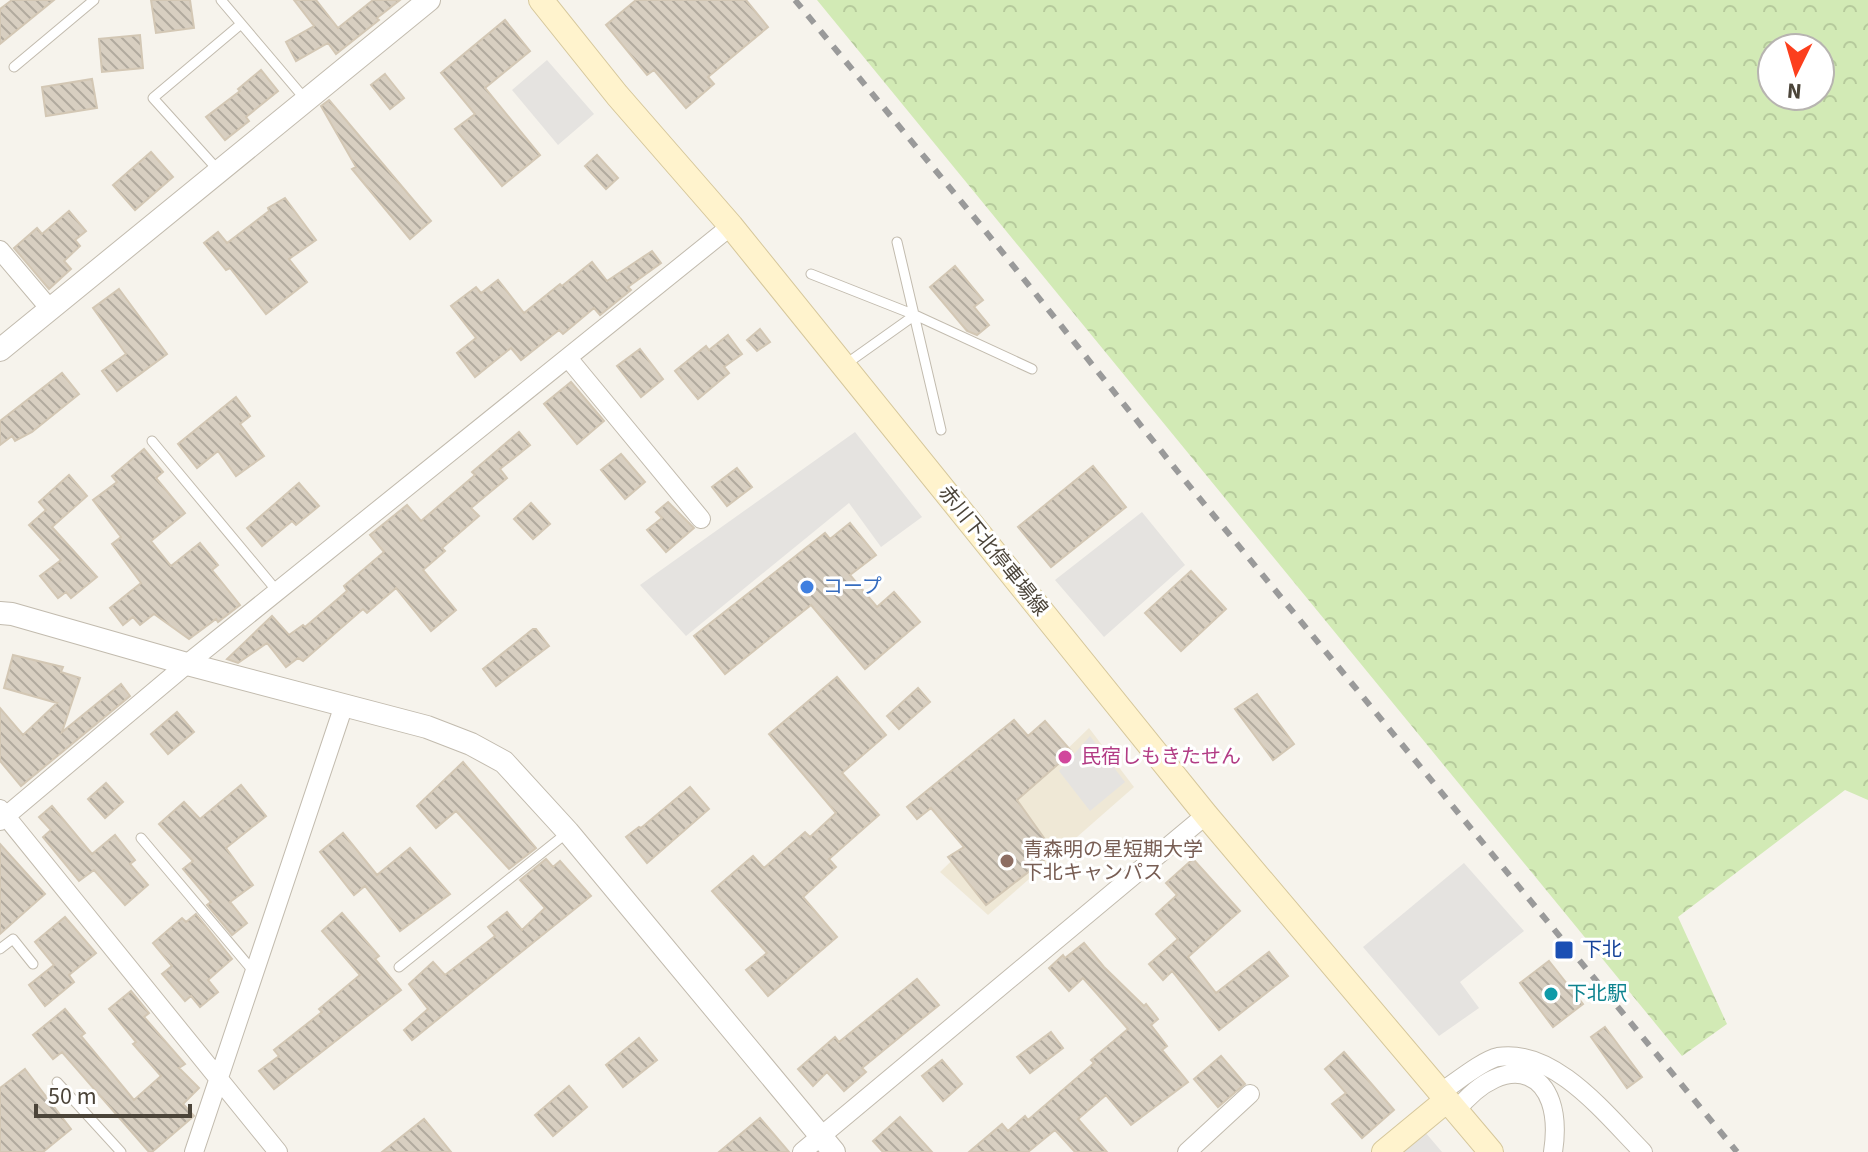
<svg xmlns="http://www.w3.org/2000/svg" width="1868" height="1152" viewBox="0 0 1868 1152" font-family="'Source Sans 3','Noto Sans JP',sans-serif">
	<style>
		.education { fill: #efe8d6 }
		.forest { fill: url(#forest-crowns); fill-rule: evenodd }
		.parking { fill: #e5e3e0 }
		.building { fill: url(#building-back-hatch); stroke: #d3c7b4; stroke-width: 2 }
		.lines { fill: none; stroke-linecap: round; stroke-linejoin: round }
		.service-casing { stroke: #c2bbae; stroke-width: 11 }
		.minor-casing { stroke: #c2bbae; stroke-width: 20 }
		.tertiary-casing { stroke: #c2bbae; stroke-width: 24 }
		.secondary-casing { stroke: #d6c79b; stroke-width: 26 }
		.service { stroke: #fff; stroke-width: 9 }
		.minor { stroke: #fff; stroke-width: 18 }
		.tertiary { stroke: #fff; stroke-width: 22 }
		.secondary { stroke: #fff3cd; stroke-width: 24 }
		.rail { stroke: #9a9a9a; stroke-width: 6; stroke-dasharray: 10 10; stroke-linecap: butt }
		.shop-dot { fill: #3f7fe0; stroke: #fff; stroke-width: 3 }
		.hotel-dot { fill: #d1479c; stroke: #fff; stroke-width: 3 }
		.education-dot { fill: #8d6e63; stroke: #fff; stroke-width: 3 }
		.transit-dot { fill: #1a4fb4; stroke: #fff; stroke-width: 3 }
		.culture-dot { fill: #0f9aa8; stroke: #fff; stroke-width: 3 }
		.labels { text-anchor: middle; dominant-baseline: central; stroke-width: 6; stroke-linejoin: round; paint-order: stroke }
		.street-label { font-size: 20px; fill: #4b4439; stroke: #fff }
		.shop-label { font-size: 20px; fill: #366cbe; stroke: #fff; text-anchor: start }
		.hotel-label { font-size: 20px; fill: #b23c85; stroke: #fff; text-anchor: start }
		.education-label { font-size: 20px; fill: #785e54; stroke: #fff; text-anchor: start }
		.transit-label { font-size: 20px; fill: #164399; stroke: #fff; text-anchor: start }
		.culture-label { font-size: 20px; fill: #0d838f; stroke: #fff; text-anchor: start }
	</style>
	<defs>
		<pattern id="forest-crowns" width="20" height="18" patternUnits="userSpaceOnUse" patternTransform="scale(2)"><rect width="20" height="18" fill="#d2eab5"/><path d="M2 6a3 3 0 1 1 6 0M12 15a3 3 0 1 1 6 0" fill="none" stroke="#b6ca9c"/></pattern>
		<pattern id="building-back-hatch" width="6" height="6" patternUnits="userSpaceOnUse" patternTransform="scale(2)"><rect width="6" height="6" fill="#d8cfc1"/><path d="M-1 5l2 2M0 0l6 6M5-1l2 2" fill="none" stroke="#b1aa9e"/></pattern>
	</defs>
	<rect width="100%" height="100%" fill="#f6f3ec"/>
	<path class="education" d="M1089,728L1134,787L988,915L940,872Z"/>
	<path class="forest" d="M817,0H1868V800L1845,790L1678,917L1727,1024L1682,1056ZM1772,48H1820V96H1772Z"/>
	<path class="parking" d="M547,60L594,114L558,145L512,90Z
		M855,432L922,517L881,547L849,503L686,636L640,585Z
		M1142,512L1185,565L1104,637L1055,580Z
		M1090,736L1125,782L1090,811L1059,771Z
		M1464,863L1524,931L1460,982L1479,1008L1439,1036L1363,947Z
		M1425,1132L1442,1152H1403Z"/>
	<path class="building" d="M12,0H54L0,44V9Z
		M151,0H190L194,28L156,33Z
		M294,0H316L338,28L373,0H400L377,18L379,20L336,54L328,43L296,61L286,42L314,26Z
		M636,0H746L768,27L708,77L714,84L686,108L654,70L647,75L606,25Z
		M505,20L530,51L485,88L540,155L502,186L455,129L475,114L441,73Z
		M140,35L143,68L102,72L99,39Z
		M261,70L278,91L246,117L249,121L225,140L206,117L240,91L238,89Z
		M385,74L404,98L390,109L371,85Z
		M92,79L97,108L46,116L42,87Z
		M329,100L431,221L410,239L352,169L356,167L321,106Z
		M151,152L173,177L135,210L113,185Z
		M597,155L618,178L606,189L585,166Z
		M285,198L316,240L289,259L307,282L266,314L230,268L226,270L204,243L218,232L227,243L269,211L268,208Z
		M69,211L86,231L75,240L80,246L64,261L71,269L49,289L14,248L37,228L42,234Z
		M652,251L661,263L628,287L631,290L600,315L594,308L563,334L559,330L521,360L511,348L475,377L457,353L476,338L451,306L476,287L481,293L498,280L524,313L560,284L562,286L592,262L607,281Z
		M955,266L983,300L974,307L989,325L977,335L967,331L930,287Z
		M119,289L167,354L117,391L102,371L126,354L93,308Z
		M760,329L770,342L757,351L747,340Z
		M728,335L742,354L724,367L729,373L698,399L675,371L706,346L709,350Z
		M640,349L663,379L641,397L617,366Z
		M62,373L79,394L32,432L15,441L12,436L0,445V421Z
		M571,382L604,421L577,444L544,404Z
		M236,397L250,416L240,424L264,456L236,476L218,451L197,468L178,444Z
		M519,432L530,445L500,469L507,478L471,508L479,516L442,548L445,551L423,570L456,610L431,631L396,588L367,613L363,609L303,661L298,658L286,667L267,643L238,663L227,659L272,616L289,635L303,625L305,627L347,591L344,586L384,552L370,535L407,505L421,521L475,475L472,472Z
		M144,449L163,472L156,478L185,513L151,541L171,566L200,543L218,565L212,570L240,605L218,622L216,619L189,639L154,614L140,625L133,617L123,625L110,608L141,583L112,544L121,537L93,500L117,482L112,476Z
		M621,454L645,482L625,499L601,470Z
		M1093,466L1126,507L1051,567L1018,527Z
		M737,468L752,487L727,506L712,487Z
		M69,475L87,496L52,527L97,577L71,598L66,592L58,598L40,576L61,560L29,525L46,510L39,502Z
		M299,483L319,506L296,525L292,521L262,546L247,528Z
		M668,502L694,528L666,552L647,530L662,518L656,512Z
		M531,503L550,524L533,539L514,519Z
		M850,523L876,555L850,575L877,607L894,592L920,622L865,669L811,605L725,674L694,636L825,533L830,539Z
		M1191,571L1226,609L1181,651L1145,613Z
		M533,629H536L549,646L496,686L483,669Z
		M13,655L63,667L61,672L80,678L62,732L121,684L130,696L21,786L0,761V708L23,735L57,703L4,688Z
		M837,677L886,735L842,773L879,815L829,859L836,867L803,897L837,937L768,996L746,970L767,953L712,891L753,856L764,868L805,832L810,837L836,813L769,734Z
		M918,688L930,702L899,729L887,716Z
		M1257,694L1294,744L1273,760L1235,709Z
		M177,712L194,732L168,754L151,734Z
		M1014,720L1028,736L1045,721L1072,752L1017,800L1054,852L986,905L948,857L964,847L931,808L917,819L907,807Z
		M463,762L536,848L509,869L456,811L436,828L417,806Z
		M106,783L123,802L105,818L88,799Z
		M241,785L266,816L226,848L253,885L230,902L247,923L232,935L207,905L211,902L183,869L193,861L159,824L184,802L200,819Z
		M690,787L709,809L647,863L626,837L639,827L641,828Z
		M52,806L92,854L115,835L135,860L130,864L148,885L125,905L94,870L79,881L43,837L51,830L39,817Z
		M343,833L377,875L410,848L450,894L400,931L365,886L354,895L320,852Z
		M0,844L45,894L0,934Z
		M546,859L553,867L560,861L591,896L412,1040L404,1030L428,1009L409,984L433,962L445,975L495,936L488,927L507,912L522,930L545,908L520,880Z
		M1193,859L1240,911L1188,957L1216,993L1269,952L1288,976L1219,1030L1172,971L1163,980L1149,964L1178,939L1156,914L1177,895L1166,883Z
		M342,913L379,956L375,959L401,990L274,1089L259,1071L279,1056L274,1050L322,1012L319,1009L360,975L322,931Z
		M196,914L232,959L208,980L218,992L200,1007L191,996L185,1001L162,974L172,966L153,943L182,918L186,922Z
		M65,917L96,953L69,975L74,982L45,1006L29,985L54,965L35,942Z
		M1084,943L1104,967L1144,1006L1146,1004L1158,1019L1151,1025L1167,1046L1162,1050L1188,1082L1131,1125L1106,1095L1078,1119L1107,1152H1075L1055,1130L1028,1152H969L1002,1124L1008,1131L1025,1116L1028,1120L1094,1063L1091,1060L1128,1029L1083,978L1069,991L1049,968L1063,955L1065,958Z
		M1549,961L1583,1004L1553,1027L1520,983Z
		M917,979L939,1005L862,1068L866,1072L844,1091L827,1072L813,1086L798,1069L835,1037L839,1042Z
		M131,991L149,1013L144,1017L185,1064L179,1068L199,1088L183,1104L194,1116L152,1152H149L62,1052L53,1059L33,1035L65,1009L85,1033L81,1036L134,1100L161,1076L133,1044L136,1042L109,1009Z
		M1605,1027L1642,1077L1627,1088L1591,1037Z
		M1051,1032L1063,1048L1030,1073L1017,1057Z
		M639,1038L657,1060L623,1087L606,1065Z
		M1344,1052L1394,1110L1362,1138L1332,1104L1346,1093L1325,1069Z
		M1221,1056L1245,1084L1218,1107L1194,1079Z
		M942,1060L962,1084L943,1101L922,1076Z
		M25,1069L71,1129L43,1152H0V1088Z
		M569,1086L587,1107L553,1136L535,1115Z
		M900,1117L932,1152H883L873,1141Z
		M760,1118L789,1152H719Z
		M424,1119L451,1152H382Z"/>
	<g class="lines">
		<g class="service-casing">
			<path id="service" d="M221,0L305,99
				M14,67L94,0
				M218,170L153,98L241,24
				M897,242L941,430
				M811,274L915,315L1032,369
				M846,364L915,315
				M152,441L277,591
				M141,838L254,972
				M0,949L13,939L33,964
				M399,967L568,832
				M57,1082L121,1152"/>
		</g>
		<g class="minor-casing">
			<path id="minor" d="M0,250L50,309
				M568,358L701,519
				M0,809L278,1152
				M0,821L187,664L731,226
				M1441,1092C1455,1083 1483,1060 1498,1057C1555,1048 1607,1116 1643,1152
				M1456,1111C1507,1047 1566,1069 1553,1152
				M194,1152L344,705
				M802,1152L1206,815
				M1187,1152L1250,1094"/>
		</g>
		<g class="tertiary-casing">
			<path id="tertiary" d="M0,350L429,0
				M0,613L12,614L187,664L427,727L471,744L504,762L568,832L834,1152"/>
		</g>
		<g class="secondary-casing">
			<path id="secondary" d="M541,0L617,95L731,226L1206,815L1491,1152
				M1384,1152L1447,1100"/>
		</g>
		<use href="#service" class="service"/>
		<use href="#minor" class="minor"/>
		<use href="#tertiary" class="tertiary"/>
		<use href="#secondary" class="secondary"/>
		<path class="rail" d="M795,0L983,228L1178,472L1737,1152"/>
	</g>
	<circle class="shop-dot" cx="807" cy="587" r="8"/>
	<circle class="hotel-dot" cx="1065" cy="757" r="8"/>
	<circle class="education-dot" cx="1007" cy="861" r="8"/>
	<rect class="transit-dot" x="1554" y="940" width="20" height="20" rx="4"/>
	<circle class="culture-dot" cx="1551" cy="994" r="8"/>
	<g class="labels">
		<g class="street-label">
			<text transform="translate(993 551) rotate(51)">赤川下北停車場線</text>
		</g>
		<g class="shop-label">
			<text x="823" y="587">コープ</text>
		</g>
		<g class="hotel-label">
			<text x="1081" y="757">民宿しもきたせん</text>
		</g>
		<g class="education-label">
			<text x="1023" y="850">青森明の星短期大学<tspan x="1023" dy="23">下北キャンパス</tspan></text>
		</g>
		<g class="transit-label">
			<text x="1582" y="950">下北</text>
		</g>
		<g class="culture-label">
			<text x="1567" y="994">下北駅</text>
		</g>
	</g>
	<g transform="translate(1796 72) rotate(185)"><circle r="38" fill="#ffffff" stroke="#b7b4b0" stroke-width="2"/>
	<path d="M0-6L14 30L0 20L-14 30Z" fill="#fc3f1d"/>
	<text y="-12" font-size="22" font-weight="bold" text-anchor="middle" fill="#4b4439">N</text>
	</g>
	<path d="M36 1104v12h154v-12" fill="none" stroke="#4b4439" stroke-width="4"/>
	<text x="48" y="1104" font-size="24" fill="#4b4439" stroke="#ffffff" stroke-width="6" paint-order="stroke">50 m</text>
</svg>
